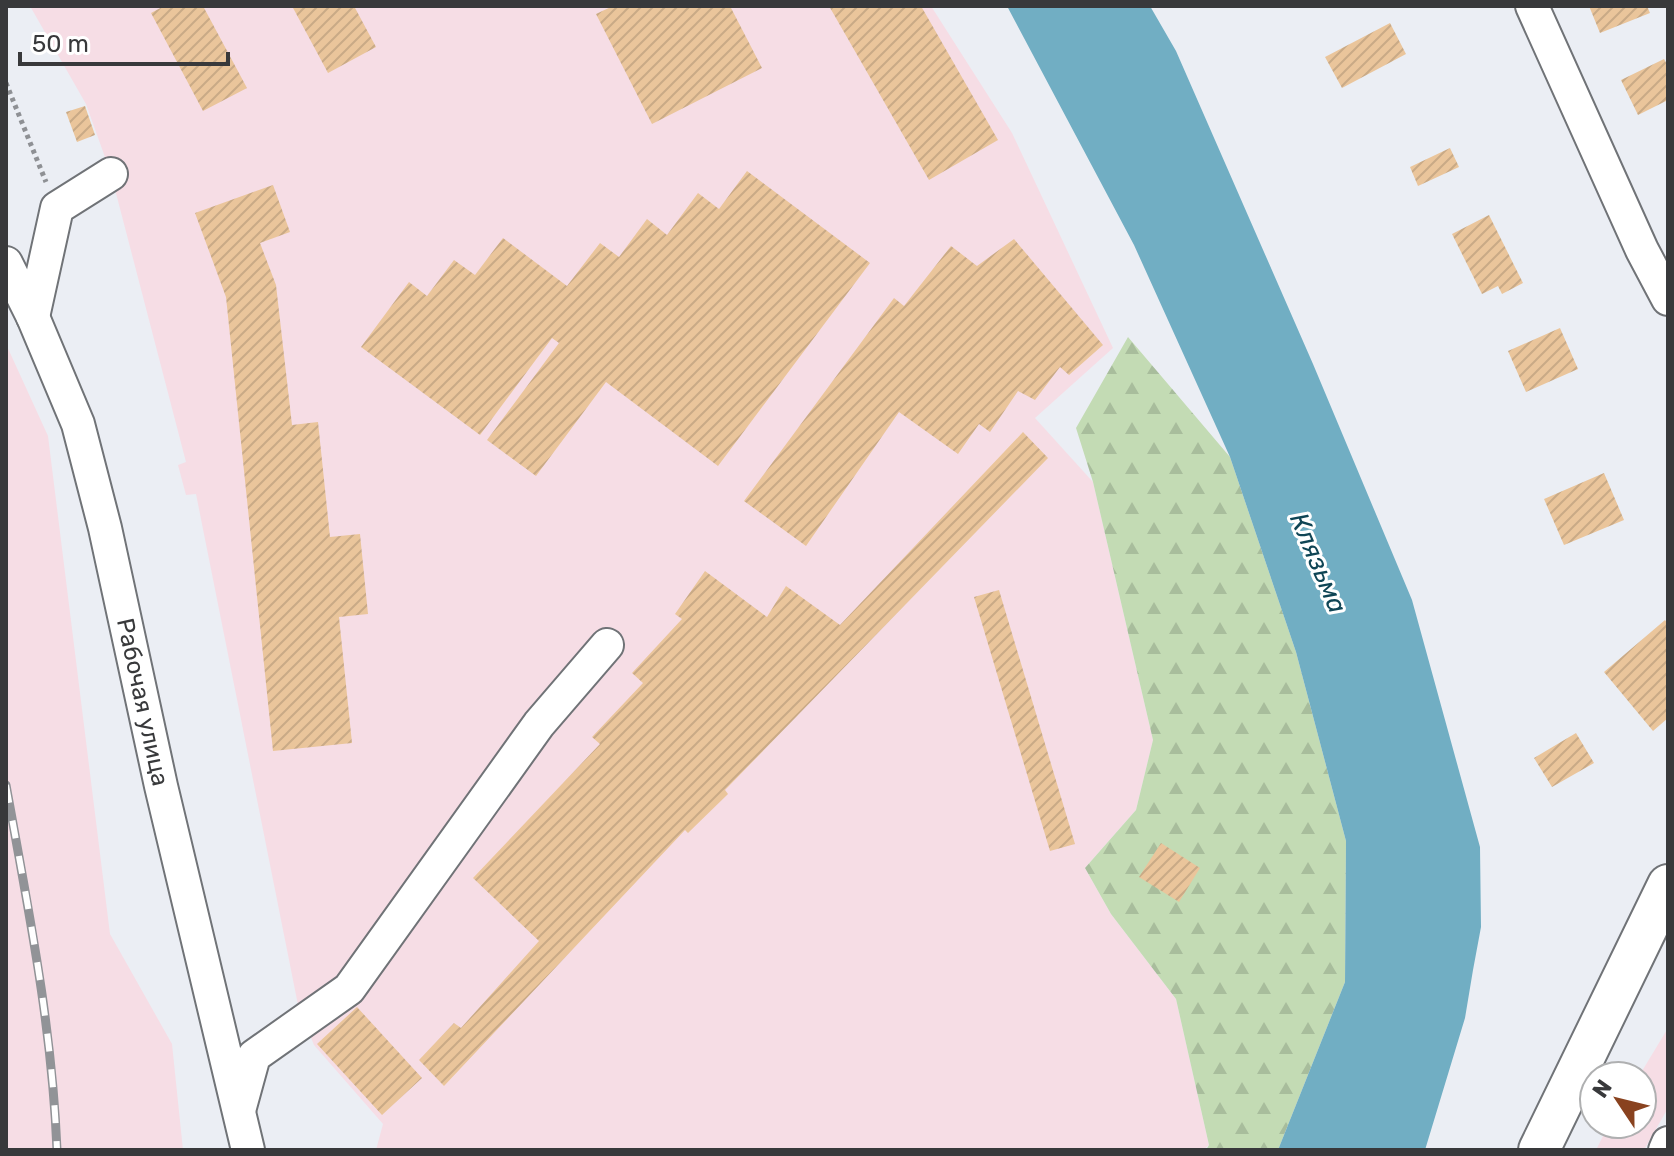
<svg xmlns="http://www.w3.org/2000/svg" width="1674" height="1156" viewBox="0 0 1674 1156" font-family="Rubik,sans-serif">
	<style>
		.industrial { fill: #f6dde5 }
		.forest { fill: url(#forest-firs) }
		.water { fill: #71aec3 }
		.building { fill: url(#building-hatch) }
		.lines { fill: none; stroke-linecap: round; stroke-linejoin: round }
		.minor-casing { stroke: #707377; stroke-width: 36 }
		.major-casing { stroke: #707377; stroke-width: 44 }
		.path { stroke: #8e9094; stroke-width: 5; stroke-dasharray: 4 4; stroke-linecap: butt }
		.minor { stroke: #fff; stroke-width: 32 }
		.major { stroke: #fff; stroke-width: 40 }
		.rail-casing { stroke: #919397; stroke-width: 9 }
		.rail { stroke: #fff; stroke-width: 6; stroke-dasharray: 18; stroke-linecap: butt }
		.labels { text-anchor: middle; dominant-baseline: central; stroke-width: 6; stroke-linejoin: round; paint-order: stroke }
		.street-label { font-size: 24px; fill: #38393b; stroke: #fff }
		.water-label { font-size: 26px; font-style: italic; fill: #0f4555; stroke: #fff }
	</style>
	<defs>
		<pattern id="forest-firs" width="22" height="20" patternUnits="userSpaceOnUse" patternTransform="scale(2)"><rect width="22" height="20" fill="#c3dbb4"/><path d="M5 1l3.5 6h-7zM16 11l3.5 6h-7z" fill="#a8bd9c"/></pattern>
		<pattern id="building-hatch" width="6" height="6" patternUnits="userSpaceOnUse" patternTransform="scale(2)"><rect width="6" height="6" fill="#eac59b"/><path d="M-1 1l2-2M0 6l6-6M5 7l2-2" fill="none" stroke="#c9aa86"/></pattern>
	</defs>
	<rect width="100%" height="100%" fill="#ebeef4"/>
	<path class="industrial" d="M30,6H931L1012,133L1113,348L1035,418L1093,482L1153,740L1136,810L1085,868L1111,914L1176,999L1209,1145L1203,1150H376L383,1124L314,1045L298,1005L196,494L186,495L178,465L186,462L111,174L86,104Z
		M6,344L48,436L110,934L172,1044L183,1150H6Z
		M1668,1028V1108L1644,1150H1596L1609,1124H1642V1076H1639Z"/>
	<path class="forest" d="M1128,337L1230,457L1296,652L1346,841L1345,982L1278,1150H1206L1209,1145L1176,999L1111,914L1085,868L1136,810L1153,740L1093,482L1076,428Z"/>
	<path class="water" d="M1007,6H1150L1176,51L1313,364L1412,600L1480,847L1481,927L1473,970L1465,1018L1425,1150H1278L1345,982L1346,841L1296,652L1230,457L1134,245Z"/>
	<path class="building" d="M164,6H203L247,88L203,111L151,13Z
		M292,6H354L376,47L328,73Z
		M613,6H730L762,68L652,124L596,14Z
		M829,6H921L998,140L929,180Z
		M1589,6H1647L1650,13L1600,33Z
		M1390,23L1406,54L1342,88L1325,57Z
		M1664,59L1668,66V100L1638,115L1621,80Z
		M85,106L95,135L77,142L66,112Z
		M1450,148L1459,167L1418,186L1410,167Z
		M747,171L870,263L718,466L606,382L536,476L487,440L559,343L552,338L480,435L361,347L409,282L427,296L454,260L475,275L503,238L567,286L600,243L619,257L647,219L667,235L698,193L719,209Z
		M273,185L290,232L260,243L276,285L292,425L318,422L330,537L360,534L368,614L339,617L352,743L273,751L226,297L195,213Z
		M1489,215L1523,283L1502,294L1498,286L1482,294L1452,234Z
		M1014,239L1103,345L1069,375L1060,367L1035,400L1018,391L990,432L979,424L958,454L899,412L806,546L744,501L894,298L904,306L951,246L977,266Z
		M1560,328L1578,369L1526,392L1508,351Z
		M1023,432L1048,458L725,790L728,794L688,833L685,830L444,1086L419,1060L454,1023L461,1028L539,941L473,878L600,744L592,737L643,683L632,673L682,619L675,614L705,571L767,617L786,586L840,625Z
		M1604,473L1624,520L1564,545L1544,499Z
		M999,590L1075,844L1050,851L974,597Z
		M1665,620L1668,624V718L1653,731L1604,672Z
		M1576,733L1594,763L1552,787L1534,758Z
		M1161,843L1200,868L1179,902L1139,877Z
		M357,1007L422,1078L382,1115L317,1044Z"/>
	<g class="lines">
		<g class="minor-casing">
			<g id="minor">
				<path d="M1532,6L1642,250L1668,299"/>
				<path id="s1" d="M6,263L33,317L78,424L105,528L161,786L248,1150"/>
				<path d="M33,317L57,208L111,174"/>
				<path d="M240,1107L254,1056L349,989L539,724L607,645"/>
				<path d="M1665,1150L1668,1143"/>
			</g>
		</g>
		<g class="major-casing">
			<path id="major" d="M1539,1150L1668,885"/>
		</g>
		<path class="path" d="M6,83L46,182"/>
		<use href="#minor" class="minor"/>
		<use href="#major" class="major"/>
		<g class="rail-casing">
			<path id="rail" d="M6,785C28,908 52,1025 57,1150"/>
		</g>
		<use href="#rail" class="rail"/>
	</g>
	<g class="labels">
		<g class="street-label">
			<text stroke="none"><textPath href="#s1" startOffset="462">Рабочая улица</textPath></text>
		</g>
		<g class="water-label">
			<text transform="translate(1318 563) rotate(67)">Клязьма</text>
		</g>
	</g>
	<rect width="1674" height="1156" fill="none" stroke="#38393b" stroke-width="16"/>
	<g transform="translate(1618 1100) rotate(305)"><circle r="38" fill="#ffffff" stroke="#afb0b1" stroke-width="2"/>
	<path d="M0-6L14 30L0 20L-14 30Z" fill="#89421f"/>
	<text y="-12" font-size="22" font-weight="bold" text-anchor="middle" fill="#38393b">N</text>
	</g>
	<path d="M20 52v12h208v-12" fill="none" stroke="#38393b" stroke-width="4"/>
	<text x="32" y="52" font-size="24" fill="#38393b" stroke="#ffffff" stroke-width="6" paint-order="stroke">50 m</text>
</svg>
